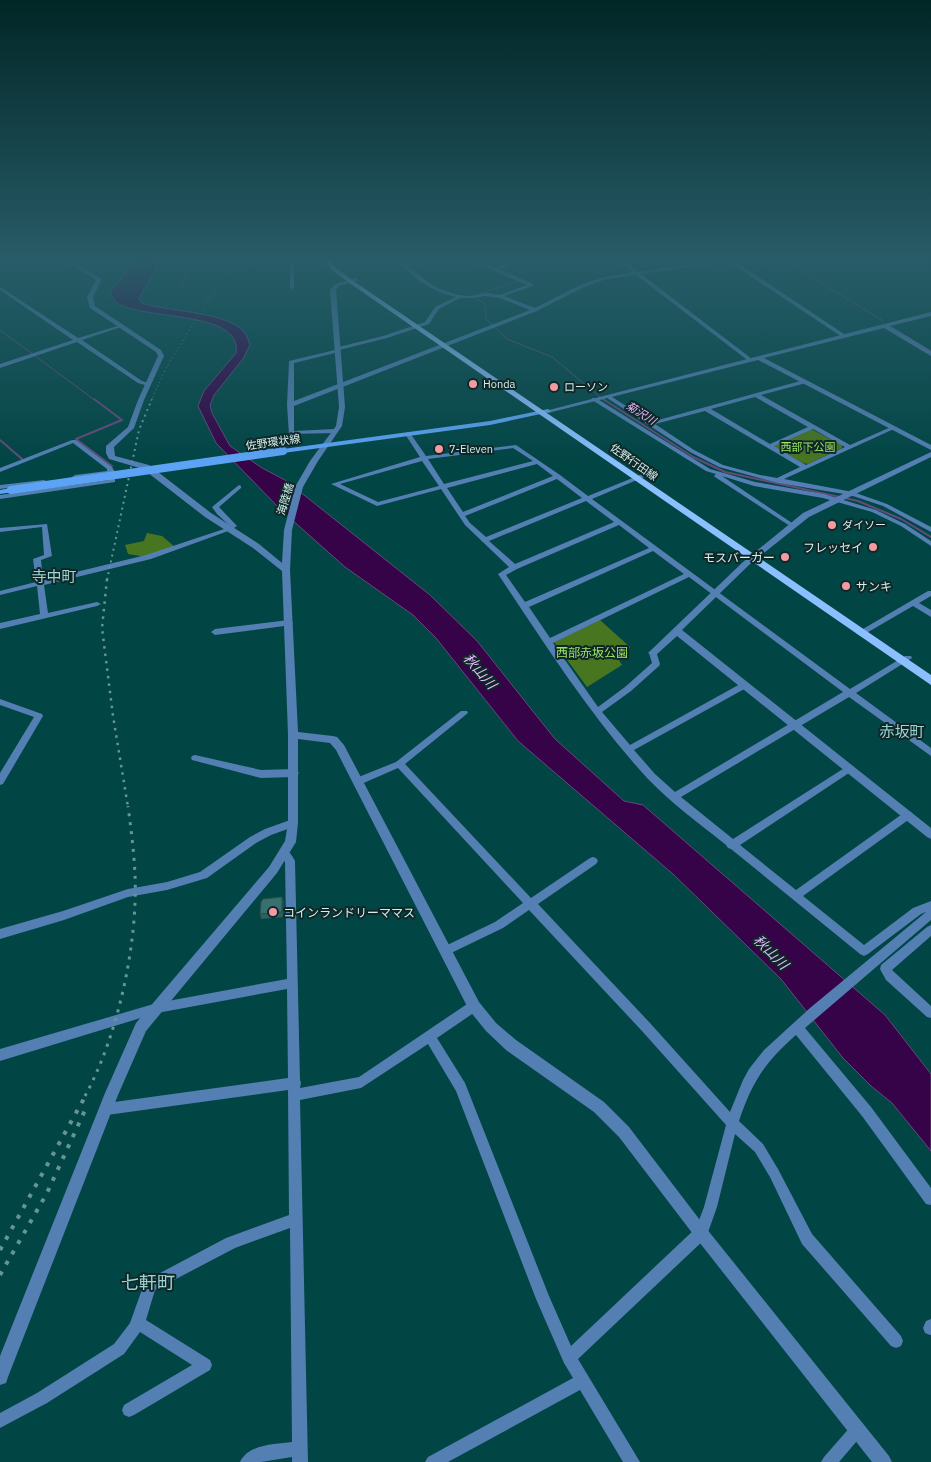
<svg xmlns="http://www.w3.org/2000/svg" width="931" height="1462" viewBox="0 0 931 1462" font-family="'IBM Plex Sans','Noto Sans JP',sans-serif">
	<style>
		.green { fill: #477520 }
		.water { fill: #360349; stroke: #654a7a }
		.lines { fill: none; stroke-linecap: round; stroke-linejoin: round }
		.stream-far1 { stroke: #654a7a; stroke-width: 1 }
		.stream { stroke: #654a7a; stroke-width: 2 }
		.minor { fill: #537fb3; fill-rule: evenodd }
		.tertiary { fill: #537fb3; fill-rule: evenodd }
		.secondary { fill: #5ca3f6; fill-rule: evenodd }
		.primary { fill: #8bbfff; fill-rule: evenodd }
		.rail-far4 { stroke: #659695; stroke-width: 1; stroke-dasharray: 1 3; stroke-linecap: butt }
		.rail-far3 { stroke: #659695; stroke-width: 2; stroke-dasharray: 2 4; stroke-linecap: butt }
		.rail-far2 { stroke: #659695; stroke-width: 2.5; stroke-dasharray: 2.5 5; stroke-linecap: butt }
		.rail-far1 { stroke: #659695; stroke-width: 3; stroke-dasharray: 3 6; stroke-linecap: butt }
		.rail { stroke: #659695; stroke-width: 4; stroke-dasharray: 4 8; stroke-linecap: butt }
		.secondary-bridge { stroke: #5ca3f6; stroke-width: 8 }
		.wall { fill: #2f605f }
		.shaded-wall { fill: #264e4e }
		.building { fill: #37706f; stroke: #264e4e }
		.poi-dot { fill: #f49aa3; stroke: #0f2727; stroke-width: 2 }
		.labels { text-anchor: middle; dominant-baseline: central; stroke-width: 4; stroke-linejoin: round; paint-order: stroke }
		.far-poi-label { font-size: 11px; fill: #d3f0ee; stroke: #0f2727; text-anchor: start }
		.far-water-label { font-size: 11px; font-style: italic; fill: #e5b7fd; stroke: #0f2727 }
		.far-street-label { font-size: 11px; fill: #d3f0ee; stroke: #0f2727 }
		.far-park-label { font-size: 11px; fill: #9ae562; stroke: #0f2727 }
		.poi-label { font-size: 12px; fill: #d3f0ee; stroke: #0f2727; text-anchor: end }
		.park-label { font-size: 12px; fill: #9ae562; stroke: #0f2727 }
		.water-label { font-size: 14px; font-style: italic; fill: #e5b7fd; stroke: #0f2727 }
		.quarter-label { font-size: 15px; fill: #9bd5d3; stroke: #0f2727 }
		.near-quarter-label { font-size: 18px; fill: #9bd5d3; stroke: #0f2727 }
	</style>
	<rect width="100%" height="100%" fill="#024545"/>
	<path class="green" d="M811,429L842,445V448L808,464L803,463L775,447L774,445Z
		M147,533L162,536L175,547L146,557L128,554L125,545L144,541Z
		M600,620L630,647L617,657L622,665L587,687L554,642Z"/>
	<path class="water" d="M133,259H158L155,271L139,298L142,303C169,312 217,311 240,328C246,332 248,339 250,345L243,359L214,395L210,405L212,413L230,446L262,468L285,480L430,595L477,641L555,739L624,801L643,805L885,1015L931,1074V1151L892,1103L871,1086L843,1058L781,979L673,874L518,741L436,638L413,615L345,567L281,510L216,443L198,406L204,391L236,353C243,309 139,321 116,302C113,300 112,296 110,292L132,265Z"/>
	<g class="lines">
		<path class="stream-far1" d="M185,259L187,275L181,286H185
			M783,259L883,321
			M511,262L520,259
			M517,280L516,282L472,296L485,304L486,319L507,339L552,357L605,401
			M893,328L931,351
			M0,330L96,401"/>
		<path class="stream" d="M94,399L122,420L76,439L112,466
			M603,399L693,457L725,472L858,501L901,519L931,537
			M0,440L22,459"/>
		<path class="minor" d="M290,259H294V288L292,289L290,288Z
			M397,259H401L406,263L442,259H453L451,260L408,266L431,284L440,289L458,295L471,296L487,293L500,295L527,285L480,265L479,262L482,259H488V261L484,263L494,268L520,259H526L499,269L533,284V286L504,296L535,308L580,285L605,277L633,272L617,259H622L638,272L725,259H735L733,260L847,336L842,337L728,261L641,274L752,359L753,360L750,362L636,275L606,279L584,287L537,311L294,406V431L335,429L338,431L335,433L289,434L287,405L289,361L335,350V348L383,336L425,322L435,307L456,297C433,292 411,278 397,259ZM485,296L500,298L530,310L294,401V363L339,352V350L387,338L429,324L439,309L460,298H473Z
			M0,287L78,338L121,325V327L82,340L142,381L151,384L148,386L138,383L77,342L0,368V364L73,340L0,290Z
			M804,380L807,382L806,383L761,395L850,445L891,427L896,428L784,479L853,492L887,504L931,527V532L883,506L850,495L778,483L719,467L690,452L604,396L609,395L651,422ZM755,397L808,427L770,444L711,409ZM705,411L800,467L777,478L760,475L723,465L694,450L655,424ZM813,429L845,447L806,465L774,446Z
			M592,398H596L710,469L755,482L824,494L876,510L905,524L931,541V546L901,526L872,512L823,498L754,486L722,476L795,525L792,527L790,526L715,477L714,476L716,474L706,471L592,400Z
			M408,432L410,433L426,456L516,445L560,475L588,496L640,475H644V477L592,499L850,689L905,656H911L912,658L856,693L931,748V756L849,697L681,797L733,839L846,767H852L854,769L852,771L740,845L796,890L905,812L908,811L911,812L913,815L911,818L803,896L864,945L913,908L931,901V920L805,1028L871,1107L931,1188V1205L926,1204L862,1116L796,1035C765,1062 752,1082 739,1121L763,1144L778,1169L812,1234L901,1336L903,1341L901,1346L896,1348L891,1346L802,1244L770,1177L755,1152L735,1134L717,1207L706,1238L578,1359L640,1462H623L580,1390L448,1462H425L428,1457L573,1378L564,1363L536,1299L456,1091L428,1044L361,1088L300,1100L308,1462H292V1457L261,1462H240C248,1444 276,1444 292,1442L290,1228L235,1248L155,1290L146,1320L210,1360L212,1365L210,1370L134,1415L129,1417L124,1415L122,1410L124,1405L192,1365L140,1332L124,1354L47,1403L0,1428V1413L37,1393L114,1344L130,1323L145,1281L226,1238L289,1215L288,1090L107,1115L103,1113L101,1109L103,1105L107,1103L288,1078L287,989L157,1013L0,1061V1049L157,1003L287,979L285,862L279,853L281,850C288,848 292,855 295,861L300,1080L301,1083L300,1088L359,1077L470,1002L474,1001L478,1002L480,1006L478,1010L437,1038L465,1083L549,1296L571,1346L696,1228L704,1207L726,1125L642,1031L529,910L503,928L449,954L445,956L441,954L440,951L441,948L495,922L523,903L398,768L359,785L356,784L354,781L356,778L396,762L461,711H467L468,713L405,764L531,898L590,858L593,857L596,858L598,861L596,864L538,904L650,1023L730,1112L743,1080L749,1069L764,1050L810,1008L926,912L921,914L868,954L864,956L860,954L731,849L728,848L726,845C700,824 671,803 648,779C590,716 545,644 498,574L509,567L465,525L441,489L377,506L331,484L420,457L405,434ZM513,448L533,461L444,484L428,459ZM422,461L439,486L378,502L340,484ZM537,464L553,476L463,512L447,488ZM557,479L582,498L486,537L470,523L465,516ZM586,501L614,522L515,564L489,541ZM619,525L649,548L525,602L506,575L517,569ZM653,551L684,574L550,638L529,607ZM689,577L843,692L675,792L655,774L634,750L748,687L749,685L748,683H742L630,745L602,712L631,691L659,666L660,664L656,651L653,650L649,653L652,663L625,687L598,707L553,643Z
			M72,440H76L112,467L115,472V482L0,499V495L109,480L108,474L73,478L72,477L75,475L107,471V469L73,443L0,472V468Z
			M44,480L46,481V483L0,489V485Z
			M239,485L241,486V488L219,507L237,526L231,530L151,559L44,585L48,613L97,602L101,604L97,606L0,629V623L40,614L37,586L0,595V591L36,582L33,559L44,555L42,527L0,532V528L47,524L52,556L41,560L43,580L146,555L227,528L230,526L217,514L212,507Z
			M928,591H931V596L919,603L931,610V617L913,606L863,635L860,636L856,633Z
			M289,620L293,623L292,625L215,635L211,632L215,629Z
			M0,699L42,714L43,716L3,784L0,785V773L34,717L0,705Z
			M195,755L261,770L294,769L297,771L299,773L297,775L294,777L261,778L192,760L191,758L192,756Z
			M293,819L296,820L298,823L296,826L271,835L256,843L207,878L167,890L128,897L64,920L0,939V929L63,911L128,889L167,882L200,872L250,837L265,829Z
			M931,925V936L892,970L931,1006V1018L927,1017L886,980L880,969L881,965L927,927Z
			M931,1319V1335H930L925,1333L923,1328L926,1321Z
			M857,1423L862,1425L864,1430L862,1435L839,1462H821L824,1457L852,1425Z"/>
		<path class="tertiary" d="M64,259H69L102,279L93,297L95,306L161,350L164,356L144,400L134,428L114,447L115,456L149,465L211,513L259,544L282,563L284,530L295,487L310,461L336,426L339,407L330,290L335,284L356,278L359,280L339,286L336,290L345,407L342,426L318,461L303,487L292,530L290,570L298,732L333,736L337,737L344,745L479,1002L496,1023L516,1040L604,1102L629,1127L706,1228L889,1456L892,1462H872L696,1238L619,1137L594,1112L506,1050L486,1031L469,1010L336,750L330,743L298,739V823L296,842L277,873L146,1031L118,1095L8,1377L6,1383L0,1385V1356L105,1093L136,1023L269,867L285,841L288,823V735L282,571L253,548L205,517L143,469L109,459L106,453V446L128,427L138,400L158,356L156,352L90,308L87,297L96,280Z
			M931,312V316L890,326L931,351V356L884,328L764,358L931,445V450L758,360L548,413L545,411Z
			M931,452V457L809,517L749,565L682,630L931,828V839L927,837L677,636L656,655L653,656L648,653L743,562L803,513Z"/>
		<path class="secondary" d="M548,409L551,411L550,412L490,425L283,453L279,451L283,449L490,421Z
			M11,488H14V492L0,494V490Z"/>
		<path class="primary" d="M324,259H330L336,268L352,280L931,675V685L348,282L332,270Z"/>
		<path class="rail-far4" d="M151,401L166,368L234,259"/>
		<path class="rail-far3" d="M107,580L139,430L152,399"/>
		<path class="rail-far2" d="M107,579L102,628L113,716L128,807"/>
		<path class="rail-far1" d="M85,1096C118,1036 138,943 135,875C134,852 131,829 128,806"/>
		<path class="rail" d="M0,1250L86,1095
			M0,1275L47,1193L86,1108"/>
		<path class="secondary-bridge" d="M11,490L283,451"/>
	</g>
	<path class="wall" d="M282,897L284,902V917L261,919L260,914Z"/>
	<path class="shaded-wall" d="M282,897L284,902V917L282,912Z"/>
	<path class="building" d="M282,897V912L260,914L261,902L263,899Z"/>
	<linearGradient id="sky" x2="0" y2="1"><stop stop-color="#012626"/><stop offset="0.56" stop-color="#285c68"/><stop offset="1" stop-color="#285c68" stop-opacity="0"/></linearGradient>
	<rect width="931" height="463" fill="url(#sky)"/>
	<g class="poi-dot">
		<circle cx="473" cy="384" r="5"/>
		<circle cx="554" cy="387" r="5"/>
		<circle cx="439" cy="449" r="5"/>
		<circle cx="832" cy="525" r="5"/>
		<circle cx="873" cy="547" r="5"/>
		<circle cx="785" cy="557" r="5"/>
		<circle cx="846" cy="586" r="5"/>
		<circle cx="273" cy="912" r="5"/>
	</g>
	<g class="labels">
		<g class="far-poi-label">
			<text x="483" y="384">Honda</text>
			<text x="564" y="387">ローソン</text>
			<text x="449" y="449">7-Eleven</text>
			<text x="842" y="525">ダイソー</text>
		</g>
		<g class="far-water-label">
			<text transform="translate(641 413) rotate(32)">菊沢川</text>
		</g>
		<g class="far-street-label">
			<text transform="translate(273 442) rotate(-8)">佐野環状線</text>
			<text transform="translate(634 462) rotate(35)">佐野行田線</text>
			<text transform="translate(285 499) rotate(-73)">海陸橋</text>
		</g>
		<g class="far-park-label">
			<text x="808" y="447">西部下公園</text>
		</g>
		<g class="poi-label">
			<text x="863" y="547">フレッセイ</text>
			<text x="775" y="557">モスバーガー</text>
			<text x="856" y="586" text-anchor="start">サンキ</text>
			<text x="283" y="912" text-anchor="start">コインランドリーママス</text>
		</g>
		<g class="park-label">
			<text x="592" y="652">西部赤坂公園</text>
		</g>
		<g class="water-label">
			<text transform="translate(480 671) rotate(49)">秋山川</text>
			<text transform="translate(771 952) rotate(45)">秋山川</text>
		</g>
		<g class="quarter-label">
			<text x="54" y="576">寺中町</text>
			<text x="902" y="731">赤坂町</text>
		</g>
		<g class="near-quarter-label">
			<text x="148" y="1282">七軒町</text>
		</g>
	</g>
</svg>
